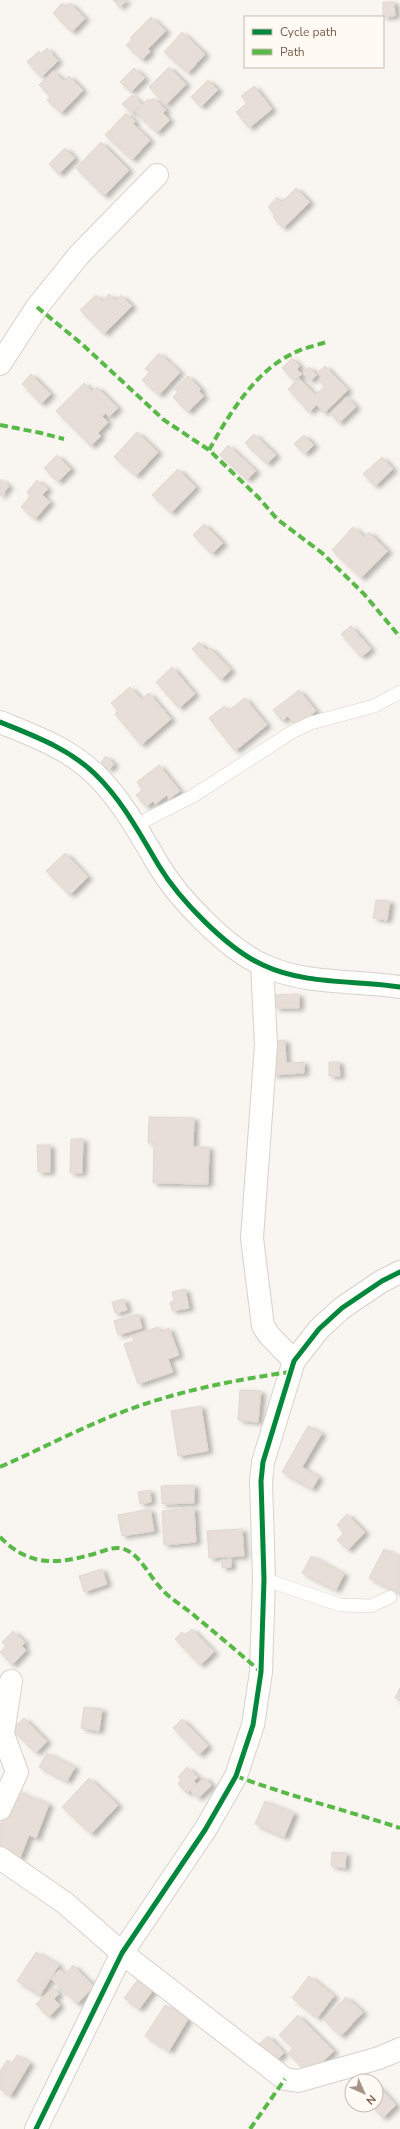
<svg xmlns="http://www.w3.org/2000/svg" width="400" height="2129" viewBox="0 0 400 2129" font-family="'Nunito Sans',sans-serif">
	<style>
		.building { fill: #e6ded7; stroke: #e2d8d2; filter: url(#shadow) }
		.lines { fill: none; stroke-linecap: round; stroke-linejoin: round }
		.service-casing { stroke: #d7d1cb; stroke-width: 14 }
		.minor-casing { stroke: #d7d1cb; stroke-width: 24 }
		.service { stroke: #fefefd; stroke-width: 13 }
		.minor { stroke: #fefefd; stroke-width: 22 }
		.quiet { stroke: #58b947; stroke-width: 4; stroke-dasharray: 8 4; stroke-linecap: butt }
		.cycleway-casing { stroke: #fffaf3; stroke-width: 8 }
		.cycleway { stroke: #00873e; stroke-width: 5 }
	</style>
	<defs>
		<filter id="shadow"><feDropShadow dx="4.5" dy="2.5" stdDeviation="2" flood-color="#0004"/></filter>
	</defs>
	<rect width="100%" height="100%" fill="#f9f5f0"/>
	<path class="building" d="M113,0H127L120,7Z
		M383,2H394L395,16L383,17Z
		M62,3L66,6L70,3L85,18L72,32L53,13Z
		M151,17L166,31L148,49L150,52L142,60L126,45L132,40L130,38Z
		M182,32L205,54L188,73L164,52Z
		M47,48L58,61L41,77L27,62L39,51L41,54Z
		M169,67L186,84L166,105L149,87Z
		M134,68L145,78L131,92L120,82Z
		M53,71L64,81L69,76L83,90L61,113L47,100L50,96L39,85Z
		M208,80L218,90L201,107L191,97Z
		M254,86L272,109L249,128L236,112L247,103L241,96Z
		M132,95L142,104L132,113L122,104Z
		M153,98L166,110L163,113L170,120L157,133L135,112L148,99L150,101Z
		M126,113L135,121L133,124L150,140L132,160L105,135Z
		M101,142L129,170L104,196L76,168Z
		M65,148L75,158L59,174L49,164Z
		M296,188L310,202L283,228L273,217L275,215L268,207L277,197L282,202Z
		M109,294L116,300L121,295L132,306L104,334L80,310L96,295L102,301Z
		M159,353L180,372L159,395L142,380L150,372L145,369Z
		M292,358L300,366L297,369L302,374L294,381L282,368Z
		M325,366L348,390L324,413L317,405L309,412L288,389L299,378L315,395L325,386L318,380L321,377L317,373Z
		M309,367L317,375L310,381L303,373Z
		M31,374L51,394L41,404L22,384Z
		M188,376L201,389L199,391L204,396L188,412L173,397L178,392L175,389Z
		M84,383L92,391L97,387L118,408L109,417L106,413L102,416L108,422L98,433L101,436L91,446L56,411Z
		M347,397L356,407L339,423L330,413Z
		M137,432L158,452L136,476L114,457Z
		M254,434L276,455L267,464L245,443Z
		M304,435L314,445L305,454L294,444Z
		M228,445L256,471L247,480L220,455Z
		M57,455L71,469L58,482L44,468Z
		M382,457L393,469L375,486L363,474Z
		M178,469L196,487L171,513L152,495Z
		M0,479L9,486L0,497Z
		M37,480L48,489L42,495L50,502L35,519L21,507L30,496L27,492Z
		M204,524L223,543L212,554L193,535Z
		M353,527L364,537L369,532L388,551L361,578L332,550Z
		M351,626L371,649L361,657L341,634Z
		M199,642L207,650L210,648L231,670L221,680L192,649Z
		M172,667L195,694L179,708L156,682Z
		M130,687L141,699L149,693L171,719L141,745L115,714L118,711L111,703Z
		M299,690L316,711L296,727L288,716L282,721L273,710Z
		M245,698L267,725L235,751L209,718L224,706L228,711Z
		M106,756L114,764L109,770L101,762Z
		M159,765L180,791L169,799L167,795L155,804L153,801L146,807L136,795L142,790L137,782Z
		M65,853L88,877L70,895L46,871Z
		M376,900L390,901L387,920L373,918Z
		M299,994V1008H275L274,995Z
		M285,1040L286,1063L304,1062V1073L273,1075L272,1041Z
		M329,1062H339L340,1076H329Z
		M149,1117L194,1118L193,1147H209L208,1184L153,1183L154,1143H148Z
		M71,1139H83L82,1173H70Z
		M37,1145H50V1172H38Z
		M185,1289L189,1308L172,1311L170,1302L174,1301L172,1292Z
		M124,1299L127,1310L115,1313L112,1302Z
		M138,1314L142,1328L118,1335L114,1321Z
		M158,1327L160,1332L169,1328L179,1355L168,1359L173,1372L138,1384L124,1344L134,1341L132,1336Z
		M240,1390L261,1391L258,1422L238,1420Z
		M201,1406L208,1451L178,1456L171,1411Z
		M308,1426L322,1433L302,1467L319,1477L312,1489L282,1472Z
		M194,1485V1503L162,1504L161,1486Z
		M150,1490L151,1502L140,1504L138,1492Z
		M194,1508L196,1542L164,1545L162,1511Z
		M150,1509L154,1531L122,1536L118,1515Z
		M347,1514L365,1532L348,1550L337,1540L344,1533L337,1525Z
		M242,1529L244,1556L209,1558L207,1531Z
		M384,1549L400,1557V1593L369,1578Z
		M311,1556L344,1574L336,1590L302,1573Z
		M231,1559V1567L222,1568L221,1560Z
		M102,1569L107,1584L84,1592L79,1576Z
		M192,1629L214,1652L200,1665L175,1639L182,1632L185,1635Z
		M13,1631L25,1642L22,1646L26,1650L12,1665L0,1652L6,1646L2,1642Z
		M400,1688V1701L395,1698Z
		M84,1707L102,1709L99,1731L81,1728Z
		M24,1718L47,1741L36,1753L12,1729Z
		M182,1719L208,1746L199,1755L173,1728Z
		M47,1753L75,1767L67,1781L39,1767Z
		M187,1767L198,1777L194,1781L196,1784L187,1793L178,1784L181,1780L178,1777Z
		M204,1777L212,1785L198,1798L190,1791Z
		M89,1778L118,1805L91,1834L62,1807Z
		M14,1790L49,1804L36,1838L29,1835L20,1858L0,1850V1825Z
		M265,1801L294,1813L284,1837L255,1824Z
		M332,1852L346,1853L345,1868L331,1866Z
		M36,1952L59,1965L40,1995L17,1981Z
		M73,1965L94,1986L77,2004L51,1979L60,1969L65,1974Z
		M309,1976L334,1996L317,2018L292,1998Z
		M139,1978L154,1989L139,2009L124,1998Z
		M53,1987L59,1994L54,1999L60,2005L49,2017L36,2004Z
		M346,1997L363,2012L341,2036L324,2020Z
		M165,2005L188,2019L169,2051L145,2036Z
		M298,2015L334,2051L309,2074L288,2053L293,2048L279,2035Z
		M268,2036L284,2053L276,2060L259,2044Z
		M17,2055L30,2063L10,2096L0,2089V2071L7,2060L12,2063Z
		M376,2084L396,2105L383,2118L371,2105H376Z"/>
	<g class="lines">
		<g class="service-casing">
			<path id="service" d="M136,825L193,796L292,732L311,723L374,706L400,692
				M264,1579L340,1605L371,1606L390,1597"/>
		</g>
		<g class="minor-casing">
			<path id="minor" d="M0,364L37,307L79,255L157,175
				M0,722C34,736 68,748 95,774C122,800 140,834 159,866C179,899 227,949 263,965C305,985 355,980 400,987
				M262,965L266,1045L252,1238L263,1326L269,1335L294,1361
				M0,1809L17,1772L3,1734L11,1681
				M0,1858L65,1903L122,1953L285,2079L298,2081L379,2058L400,2049
				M36,2129L122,1953L205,1830L236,1776L253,1725L261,1672L264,1579L261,1481L263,1462L294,1361L319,1329L342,1308L382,1281L400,1272"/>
		</g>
		<use href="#service" class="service"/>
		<use href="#minor" class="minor"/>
		<path class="quiet" d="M37,307L83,345L164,420L209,450L259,498L277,519L322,553L364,594L400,637
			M0,425L41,433L64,439
			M209,450C228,416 255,371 292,354C302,348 315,346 326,342
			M0,1467C41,1449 82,1427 125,1411C178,1391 234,1380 290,1372
			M0,1537C30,1568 59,1564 97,1553C106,1550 115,1546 124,1549C140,1555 148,1574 159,1586C169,1599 184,1606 196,1617C218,1635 239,1653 261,1672
			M236,1776C289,1796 345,1810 400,1828
			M250,2129L285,2079"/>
		<g class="cycleway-casing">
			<path id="cycleway" d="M0,722C34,736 68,748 95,774C122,800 140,834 159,866C179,899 227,949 263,965C305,985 355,980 400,987
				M36,2129L122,1953L205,1830L236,1776L253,1725L261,1672L264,1579L261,1481L263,1462L294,1361L319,1329L342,1308L382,1281L400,1272"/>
		</g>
		<use href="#cycleway" class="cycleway"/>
	</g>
	<rect x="244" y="16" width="140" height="52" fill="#fffaf3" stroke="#cabbb1"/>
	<rect x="252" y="29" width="20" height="6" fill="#00873e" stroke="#cabbb1"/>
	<text x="280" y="36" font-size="12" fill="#7a5c4d">Cycle path</text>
	<rect x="252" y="49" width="20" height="6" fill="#58b947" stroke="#cabbb1"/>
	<text x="280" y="56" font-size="12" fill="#7a5c4d">Path</text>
	<g transform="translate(364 2093) rotate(135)"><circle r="19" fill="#fffaf3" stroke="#cabbb1"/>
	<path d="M0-3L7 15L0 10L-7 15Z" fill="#a69286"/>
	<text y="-6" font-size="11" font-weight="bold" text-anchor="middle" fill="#7a5c4d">N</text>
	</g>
</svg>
